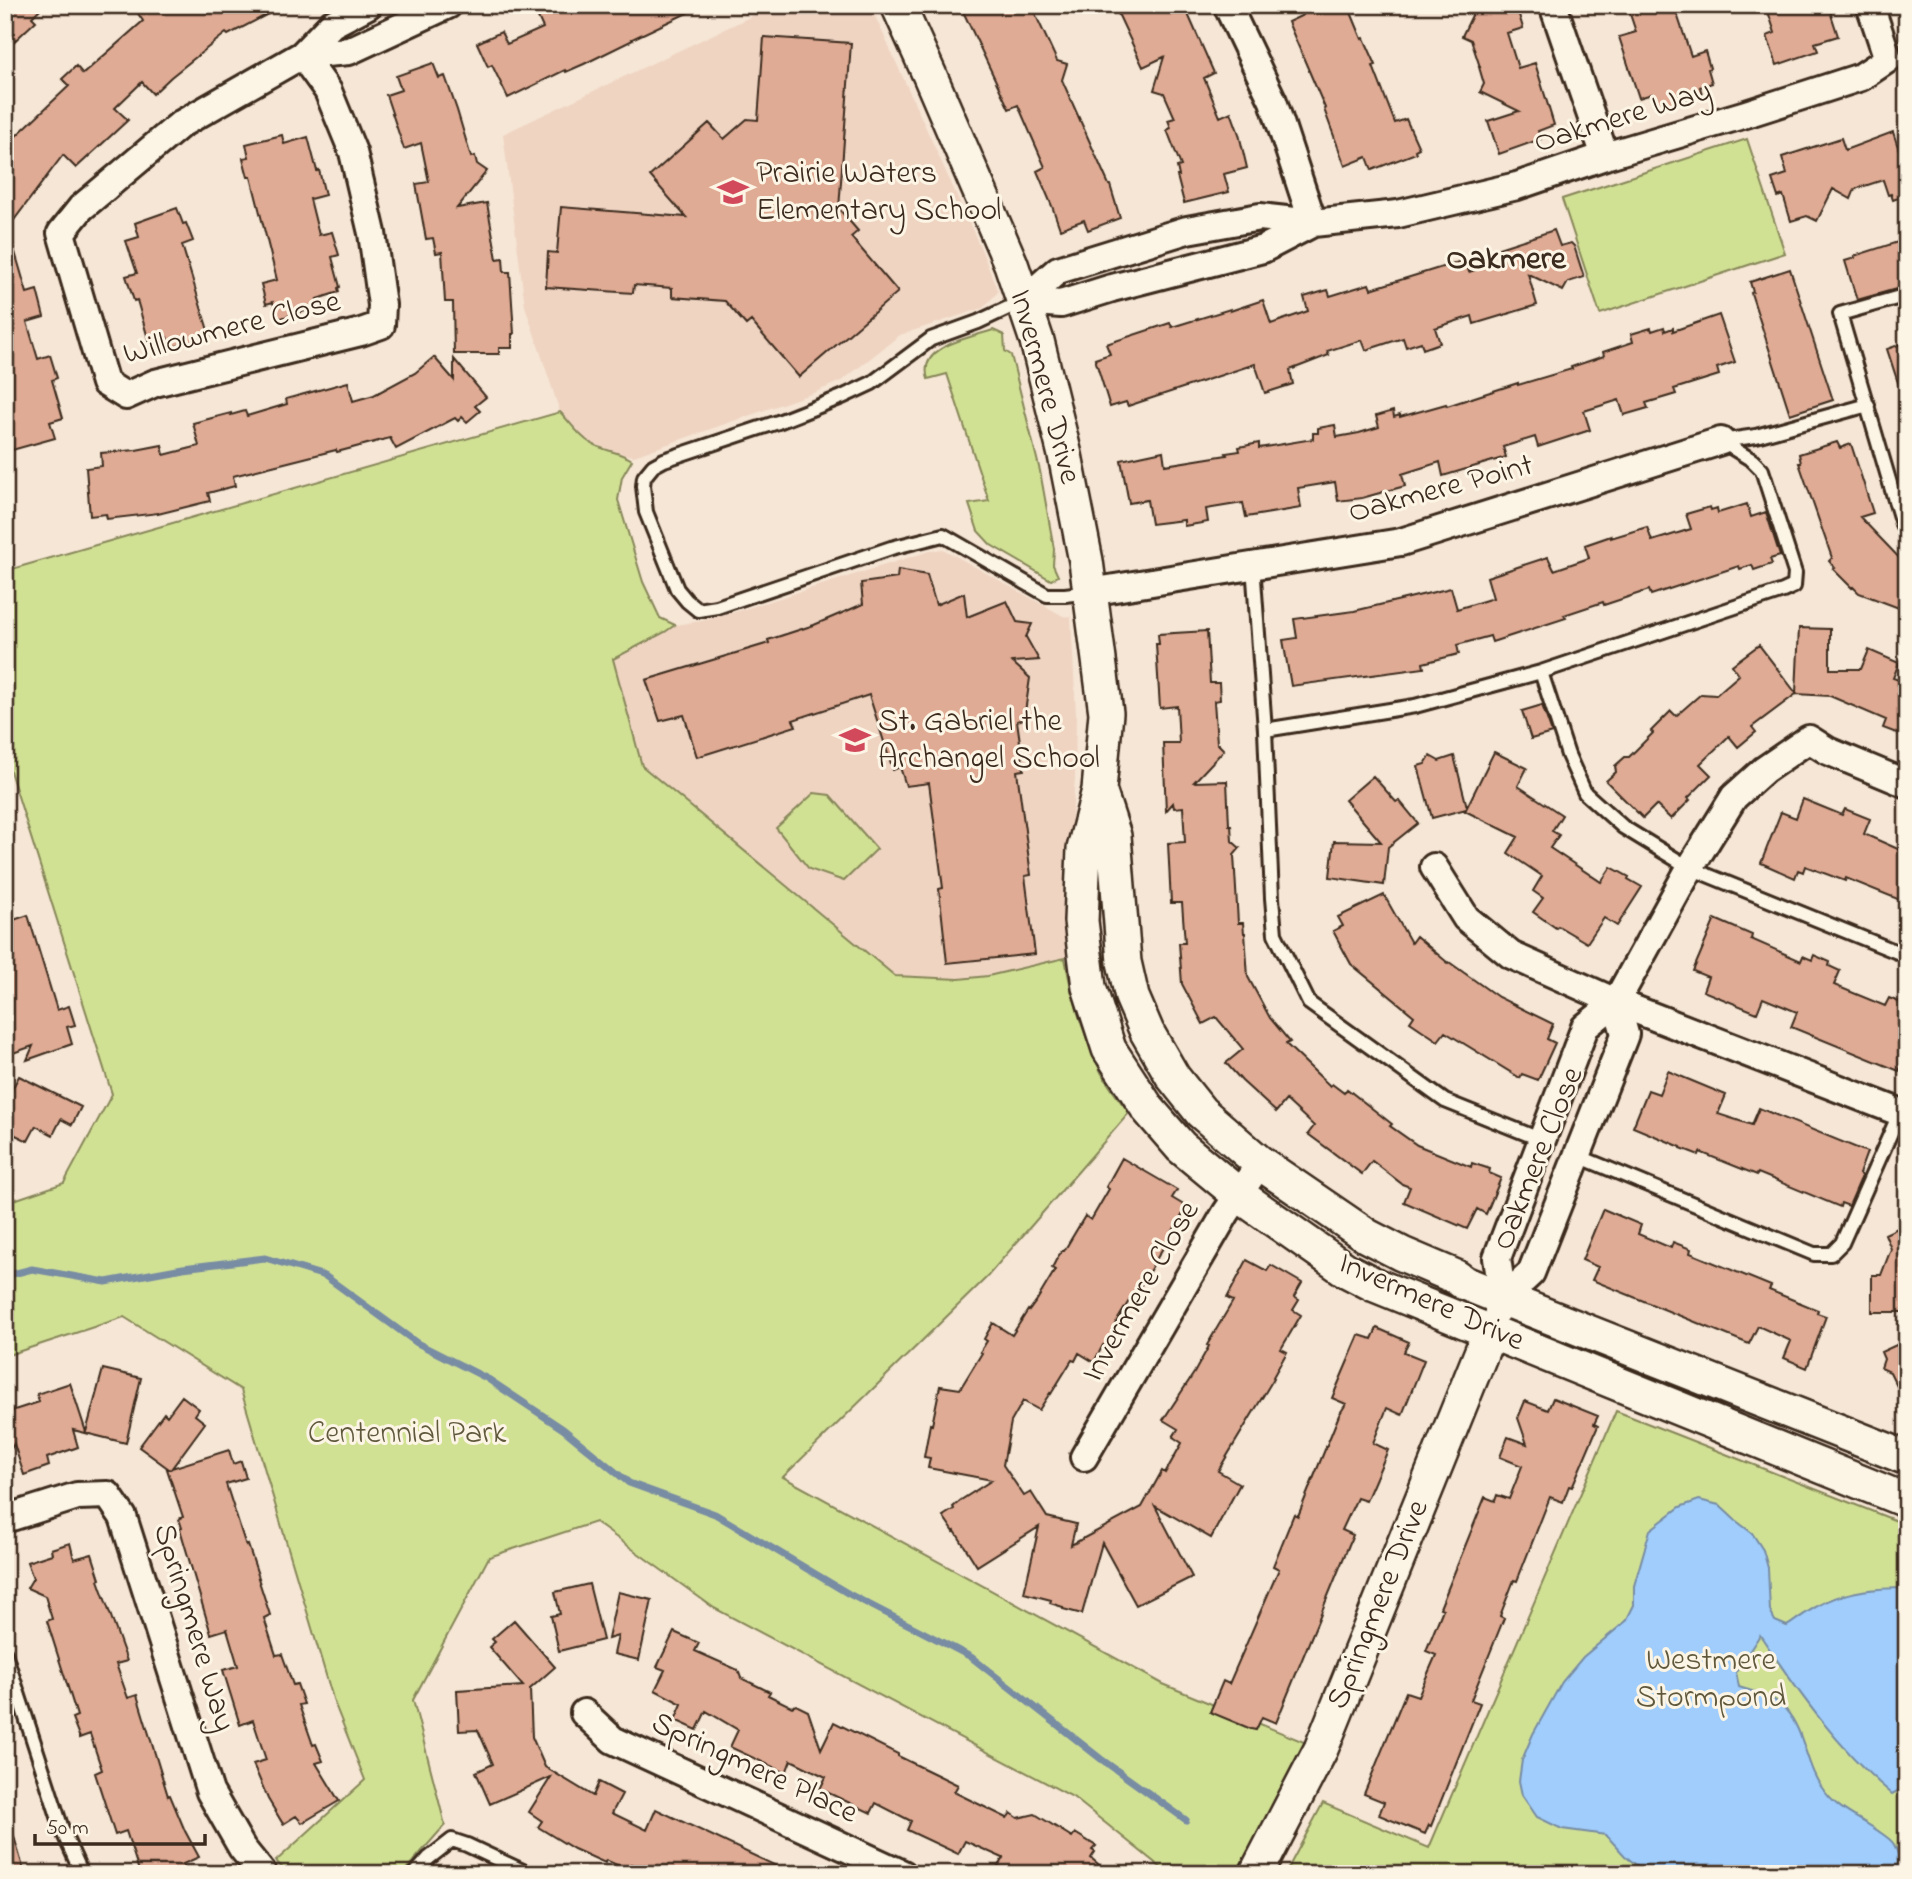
<svg xmlns="http://www.w3.org/2000/svg" width="1912" height="1879" viewBox="0 0 1912 1879" font-family="'Indie Flower',sans-serif">
	<style>
		.built { fill: #efd4c2 }
		.green { fill: #d1e194; stroke: #868659; stroke-width: 2 }
		.water { fill: #a0cdfb; stroke: #788ca3; stroke-width: 2 }
		.lines { fill: none; stroke-linecap: round; stroke-linejoin: round }
		.stream { stroke: #788ca3; stroke-width: 7 }
		.building { fill: #dfab94; stroke: #3b2a1e; stroke-width: 2 }
		.service-casing { stroke: #3b2a1e; stroke-width: 18 }
		.minor-casing { stroke: #3b2a1e; stroke-width: 32 }
		.tertiary-casing { stroke: #3b2a1e; stroke-width: 38 }
		.service { stroke: #fcf5e5; stroke-width: 12 }
		.minor { stroke: #fcf5e5; stroke-width: 26 }
		.tertiary { stroke: #fcf5e5; stroke-width: 33 }
		.labels { text-anchor: middle; dominant-baseline: central; stroke-width: 6; stroke-linejoin: round; paint-order: stroke }
		.street-label { font-size: 32px; fill: #3b2a1e; stroke: #fcf5e5 }
		.poi-label { font-size: 32px; fill: #3b2a1e; stroke: #fcf5e5; text-anchor: start }
		.park-label { font-size: 32px; fill: #60583c; stroke: #fcf5e5 }
		.neighbourhood-label { font-size: 33px; font-weight: bold; fill: #3b2a1e; stroke: #fcf5e5 }
	</style>
	<rect width="100%" height="100%" fill="#f6e6d5"/>
	<filter id="ink" filterUnits="userSpaceOnUse"><feTurbulence type="fractalNoise" baseFrequency=".0143" numOctaves="2"/><feDisplacementMap in="SourceGraphic" scale="14" xChannelSelector="R" yChannelSelector="G"/><feConvolveMatrix kernelMatrix="1 2 1 2 8 2 1 2 1" color-interpolation-filters="sRGB"/></filter>
	<g filter="url(#ink)">
		<path class="built" d="M775,5H870L982,251L998,292L983,308L900,335L843,380L816,392L634,456L610,452L588,442L560,412L525,306L503,134Z
			M943,549L1063,616L1071,617L1076,714L1075,778L1070,842L1072,957L988,976L959,979L895,976L642,766L613,659L665,632L675,625L701,621L735,612L930,551Z"/>
		<path class="green" d="M1747,139L1785,253L1600,314L1562,199Z
			M993,330L1004,335L1005,351L1011,355L1040,471L1054,549L1053,565L1058,576L1051,580L991,545L978,531L969,504L989,501L947,374L928,379C917,346 970,338 993,330Z
			M560,412C569,421 578,435 589,442C602,451 619,451 632,460L622,477L618,500L643,582L660,618L675,625L665,632L613,659L642,766L895,976L959,979L988,976L1065,958C1072,998 1083,1035 1101,1072C1109,1087 1120,1100 1129,1113L986,1278L783,1477L1163,1684L1321,1749L1256,1874H1169L1073,1797L714,1608L595,1522L489,1557L413,1700L445,1825L402,1874H288L276,1861L365,1780L334,1702L241,1390L124,1317L5,1356V1203L64,1183L112,1094L5,755V571Z
			M814,793L830,795L877,849L844,881L809,869L776,828Z
			M1616,1411L1907,1525V1874H1285L1323,1803L1429,1848Z"/>
		<path class="water" d="M1699,1500L1719,1505L1735,1520L1752,1533L1763,1550L1768,1568L1770,1611L1775,1621L1787,1626C1799,1618 1812,1608 1825,1602C1851,1590 1878,1588 1907,1588V1786L1892,1794C1839,1750 1798,1692 1760,1635L1736,1672L1739,1687C1755,1692 1775,1696 1786,1710C1806,1733 1805,1767 1825,1792C1839,1811 1862,1819 1881,1833C1885,1836 1890,1839 1893,1843C1899,1852 1901,1864 1904,1874H1648L1625,1856L1606,1835L1562,1829L1537,1817L1522,1795L1519,1781L1522,1760L1533,1734L1562,1682L1583,1657L1626,1621L1634,1605V1586L1650,1530L1680,1507Z"/>
		<g class="lines">
			<path class="stream" d="M5,1276L32,1269L106,1282L183,1268L265,1258L325,1276L417,1343L488,1379L563,1429L629,1483L715,1514L849,1594L971,1657L1101,1759L1186,1820"/>
		</g>
		<path class="building" d="M5,5H44L32,17L36,21L5,50Z
			M146,5H285L228,35L226,33L171,77L153,94L142,82L115,108L128,120L76,168L63,155L5,232V130L15,137L69,86L62,79L76,66L83,74L143,21L137,12Z
			M558,5H704L632,39L633,40L584,64L566,72L565,70L508,98L492,65L488,67L477,43L501,32L507,44L543,28L537,15Z
			M960,5H1029L1031,10L1033,9L1057,61L1067,64L1062,80L1109,185H1110L1120,218L1088,230L1084,220L1060,229L1052,206L1037,171L1045,167L1018,105L1009,109Z
			M1114,5H1184L1214,73L1204,78L1220,117L1231,112L1239,134L1247,168L1224,174L1229,192L1184,203L1177,176H1179L1177,167L1181,166L1167,130L1171,128L1168,120L1175,118L1164,93L1154,90L1164,57L1143,67Z
			M1298,5H1348L1362,39L1364,38L1376,65L1373,66L1395,123L1406,119L1419,148L1415,150L1416,153L1372,170L1367,157L1345,166L1324,109L1325,108L1288,22L1303,15Z
			M1477,5H1516L1523,28L1507,33L1518,68L1535,63L1554,125L1538,131L1541,139L1499,154L1488,121L1519,111L1480,92L1484,84L1479,67H1480L1471,40L1462,36Z
			M1627,5H1674L1691,56L1705,51L1710,68L1708,69L1712,83L1700,87L1702,94L1657,109L1652,94L1639,98L1619,37L1636,32Z
			M1766,5H1828L1838,36L1815,43L1818,51L1777,65L1767,36L1775,33Z
			M764,37L851,43L839,209L858,231L851,237L898,292L799,377L751,321L746,325L725,301L672,297V288L634,285L633,293L546,287L548,252L557,253L561,207L686,217L650,176L709,123L724,139L747,119L758,120Z
			M433,63L439,78L445,76L457,110L471,157L475,156L477,164L487,171L457,208L487,203L497,259L503,258L504,272H510L514,334H512V348H499V354H454L453,302H445L442,252L436,253L433,238L426,239L416,184L429,182L421,143L404,149L386,95L401,90L396,76Z
			M1893,132L1899,150L1907,147V195L1893,200L1891,194L1888,195L1883,180L1855,189L1851,199L1833,189L1817,221L1807,216L1791,221L1783,195L1778,197L1772,179L1787,174L1782,157L1841,138L1845,150Z
			M282,135L284,144L308,137L317,171L319,170L325,195L310,199L319,235L332,232L339,255L332,257L340,287L338,288L339,292L317,299L319,304L304,308L305,311L278,319L273,302L266,304L261,284L277,280L251,177H248L243,158L249,157L246,144Z
			M177,208L183,224L186,223L193,241L182,245L210,337L170,348L167,337L149,342L137,300L134,301L126,276L137,273L126,241L139,237L135,223Z
			M1554,230L1560,246L1571,243L1574,246L1584,277L1568,282L1563,291L1528,274L1537,305L1474,324L1472,316L1435,328L1440,343L1423,349L1421,342L1406,347L1403,338L1366,350L1362,340L1327,351L1329,355L1290,370L1293,384L1265,393L1255,364L1128,406L1126,402L1110,407L1095,359L1110,354L1106,344L1170,323L1172,327L1230,309V311L1263,300L1271,324L1308,311L1304,297L1328,290L1330,296L1369,284L1371,289L1465,260L1469,272L1503,261L1499,248Z
			M10,235L27,293L37,290L44,317L27,322L38,359L50,355L57,378L52,380L63,418L50,422L55,438L5,452V236Z
			M1907,239V286L1857,300L1845,261L1855,258L1854,256Z
			M1790,269L1833,400L1790,414L1751,293L1753,292L1750,282Z
			M1719,315L1735,362L1717,368L1719,375L1674,389L1676,394L1646,403L1648,408L1624,415L1619,400L1584,411L1590,430L1538,447L1535,437L1503,447L1506,457L1443,476L1440,462L1402,474L1405,486L1362,498L1338,501L1335,482L1298,488L1301,508L1246,517L1243,503L1206,509L1208,522L1184,526V520L1151,524L1147,500L1129,503L1121,460L1163,451L1165,465L1227,455L1226,453L1240,451L1239,447L1259,443V448L1313,439V433H1318V428L1335,425L1337,437L1359,433L1379,427L1376,416L1393,411L1394,417L1400,415V417L1446,404L1447,406L1518,383V385L1572,369L1571,367L1604,356L1603,352L1633,342L1631,334L1651,328L1652,331L1664,327L1665,331L1673,328V331Z
			M1907,342V398H1903L1887,349Z
			M434,357L454,380V359L486,397L475,406L480,411L467,422L462,417L458,421L455,418L396,449L390,438L337,452L336,450L233,476L235,486L208,493L210,501L158,514V513L107,519L106,514L90,516L86,468L102,466L101,453L136,450L162,445L164,455L199,446L193,423L231,413V415L245,411L247,416L287,404L286,399L348,382L353,401L374,395L415,373Z
			M1837,442L1840,448L1851,444L1873,513L1860,517L1907,566V611L1859,593L1853,587L1852,588L1833,569L1835,568L1829,561L1832,558L1807,486L1799,463H1801L1799,454Z
			M1747,504L1751,517L1766,512L1780,556L1770,559L1772,564L1754,570L1752,565L1740,569L1739,566L1651,595L1649,590L1604,605L1603,602L1564,615L1566,618L1492,642L1490,636L1457,645L1459,654L1423,663L1424,668L1291,686L1283,640L1297,638L1294,619L1354,611L1451,588L1457,609L1493,598L1487,577L1548,557L1554,570L1589,558L1585,545L1611,536V538L1647,527L1652,541L1691,529L1686,514L1710,507L1711,510L1717,508L1718,513Z
			M898,570L927,575L936,605L964,593L967,617L1007,601L1017,622L1032,624L1026,637L1039,660L1012,662L1030,678L1024,719L1017,721L1024,770L1017,771L1031,875L1025,876L1035,954L947,963L939,889L943,888L929,783L906,786L900,767L893,770L869,695L793,720L796,726L697,757L684,715L660,721L646,680L769,643L768,640L814,625L863,604L861,583L897,578Z
			M1799,628L1830,629V669H1861L1869,650L1899,663L1893,678L1907,683V737L1883,728L1886,720L1830,696L1796,694L1752,727L1756,732L1738,747L1729,736L1700,764L1711,775L1688,798L1690,800L1671,819L1656,805L1643,818L1606,781L1616,772L1615,766L1625,757H1629L1653,733L1651,731L1671,711L1676,716L1701,694L1716,695L1739,675L1732,665L1759,645L1796,693Z
			M1207,631L1210,683H1219L1220,700L1214,701L1217,743L1224,750L1194,782L1227,781L1229,825H1231L1232,841L1240,848L1234,855L1238,923H1243L1244,933H1245L1248,977L1270,1018L1290,1042L1286,1044L1330,1086L1332,1084L1344,1093L1347,1089L1392,1124L1390,1126L1417,1145L1471,1167L1472,1163L1490,1169L1489,1173L1501,1178L1486,1214L1477,1209L1467,1229L1404,1202L1410,1187L1402,1184L1372,1161L1362,1174L1308,1134L1314,1126L1286,1100L1276,1112L1242,1081L1226,1063L1243,1049L1216,1017L1203,1024L1182,984L1179,943H1185L1182,903H1171L1168,843L1185,842L1183,807L1174,808L1173,803L1166,811L1163,743H1179L1177,706L1160,708L1156,644H1159L1158,634Z
			M1542,705L1552,733L1531,739L1522,711Z
			M1494,752L1527,768L1518,786L1562,815L1552,831L1559,835L1550,848L1601,882L1611,867L1629,877L1628,879L1642,887L1617,926L1604,918L1587,943L1558,926L1556,928L1533,912L1543,898L1533,891L1542,876L1508,853L1518,837L1465,811L1466,809L1432,818L1418,766L1425,764L1430,756L1439,761L1454,756L1467,807Z
			M1373,776L1396,802L1399,800L1418,823L1388,847L1384,885L1330,877L1334,841L1381,842L1345,800Z
			M1803,799L1842,815L1845,809L1870,819L1864,834L1907,853V884L1900,900L1846,878L1845,881L1805,866L1803,872L1798,870L1795,878L1761,863L1781,812L1796,818Z
			M1384,895L1411,943L1416,936L1448,963L1449,962L1498,997L1553,1024L1547,1039L1555,1043L1538,1080L1522,1074L1520,1078L1445,1032L1438,1041L1410,1022L1414,1016L1351,964L1333,931L1343,926L1338,917Z
			M28,915L57,1010L69,1006L75,1025L67,1027L72,1044L27,1060L33,1046L10,1054L5,1038V923Z
			M1715,919L1752,935L1751,939L1801,961L1803,956L1812,960L1814,955L1830,962L1829,966L1840,971L1834,985L1885,1006L1889,998L1907,1005V1053L1899,1071L1791,1027L1797,1012L1763,998L1757,1013L1703,991L1708,977L1693,971Z
			M1668,1071L1726,1095L1718,1114L1752,1125L1759,1108L1867,1152L1859,1174L1862,1176L1849,1206L1841,1203L1840,1207L1758,1173L1757,1175L1700,1152L1699,1155L1681,1148V1147L1633,1127L1648,1090L1659,1094Z
			M19,1076L81,1107L72,1125L61,1119L53,1135L36,1126L28,1141L5,1130V1102Z
			M1122,1158L1177,1190L1172,1198L1187,1207L1140,1287L1138,1286L1115,1324L1117,1326L1105,1346L1103,1345L1094,1362L1079,1353L1075,1361L1072,1360L1051,1394L1050,1393L1039,1410L1023,1401L1011,1422L1003,1465L1024,1496L1031,1492L1047,1517L1076,1524L1071,1545L1142,1507L1162,1471L1165,1473L1182,1443L1173,1437L1178,1429L1163,1420L1194,1373L1209,1346L1207,1345L1233,1301L1227,1298L1247,1260L1267,1271L1271,1265L1302,1283L1294,1297L1299,1300L1293,1310L1301,1315L1281,1349L1287,1352L1273,1377L1274,1378L1218,1471L1240,1484L1211,1538L1155,1506L1192,1577L1136,1605L1102,1543L1082,1614L1063,1609V1607L1050,1603L1051,1600L1024,1593L1039,1527L977,1566L955,1531L954,1532L943,1516L954,1509L953,1507L961,1500L992,1480L928,1468L930,1458L924,1457L930,1424L932,1425L940,1386L960,1389L982,1353L980,1352L987,1341L984,1339L993,1323L1012,1335L1028,1310L1029,1311L1037,1300L1055,1270L1052,1268L1057,1258L1062,1251H1064L1085,1216L1091,1220L1109,1189L1106,1187Z
			M1603,1209L1641,1225L1638,1234L1671,1248L1673,1242L1691,1249L1690,1253L1771,1286L1769,1290L1818,1310L1817,1313L1826,1316L1807,1368L1784,1358L1791,1341L1758,1326L1749,1344L1592,1280L1598,1267L1582,1260Z
			M1906,1212L1907,1312H1872V1275H1881L1891,1249L1885,1234L1900,1227Z
			M1377,1328L1409,1342L1404,1352L1424,1360L1402,1415L1387,1408L1373,1443L1388,1450L1366,1501L1357,1498L1342,1530L1353,1535L1276,1723L1262,1717L1256,1730L1251,1729L1210,1712L1223,1681L1229,1684L1279,1569L1273,1566L1294,1514L1298,1516L1339,1415L1346,1404L1332,1398L1359,1335L1372,1339Z
			M1907,1340V1407L1890,1372L1881,1368L1884,1359L1881,1352Z
			M103,1369L141,1378L126,1443L73,1430L78,1447L47,1458L49,1466L24,1475L14,1444L5,1458V1413L39,1402L37,1394L70,1383L86,1432Z
			M182,1396L199,1409L195,1415L205,1423L172,1468L229,1450L233,1464L241,1461L246,1478L226,1484L246,1546L248,1545L259,1578H258L270,1615L264,1618L276,1655L282,1654L293,1685L297,1684L304,1704L299,1705L313,1745L316,1744L323,1761L316,1763L339,1801L302,1823L296,1816L283,1824L268,1799L253,1764L266,1760L253,1720L240,1725L223,1670L238,1666L227,1629L211,1634L180,1529L182,1528L179,1519L183,1517L167,1469H169L139,1447L164,1413L167,1416Z
			M1553,1398L1598,1416L1594,1424L1598,1426L1572,1487L1569,1486L1563,1502L1550,1497L1517,1581L1514,1580L1500,1616L1504,1618L1471,1700L1480,1703L1431,1826L1429,1825L1425,1834L1379,1815L1384,1802L1364,1794L1406,1692L1418,1696L1436,1655L1426,1651L1443,1609L1440,1608L1485,1497L1495,1501L1497,1495L1509,1499L1522,1466L1500,1457L1508,1437L1527,1444L1518,1418L1525,1401L1548,1410Z
			M70,1543L74,1559L92,1554L100,1579L98,1580L127,1661L116,1664L128,1698L137,1695L168,1796L170,1795L185,1831L199,1857L183,1864L188,1874H140L126,1831L115,1835L95,1773L102,1770L90,1734L79,1738V1736L72,1718L77,1716L47,1621L52,1619L45,1596L27,1588L33,1578L27,1562L52,1554L51,1549Z
			M589,1584L603,1640L559,1651L551,1616L560,1614L555,1592Z
			M618,1592L652,1600L639,1660L614,1654L618,1636L608,1639Z
			M514,1620L555,1667L530,1689L532,1737L545,1767L593,1796L599,1782L622,1794L612,1813L647,1830L656,1809L793,1874H657L647,1869L646,1872L631,1864L628,1870L606,1860L605,1863L574,1849L538,1827L542,1821L529,1812L551,1777L490,1804L476,1772L493,1764L478,1730L459,1731L457,1690L523,1686L489,1647L495,1642L492,1639Z
			M674,1632L699,1643L695,1651L738,1670L741,1678L770,1692L768,1695L792,1707L796,1705L808,1711L821,1749L834,1722L898,1754V1756L958,1785L954,1792L1007,1818L1011,1813L1018,1818L1035,1814L1072,1837L1075,1833L1096,1846L1092,1850L1095,1852L1091,1858L1110,1874H993L1003,1858L965,1841L958,1854L907,1830L911,1821L876,1803L871,1813L820,1789L826,1777L791,1760L786,1773L730,1747L738,1730L706,1711L697,1730L675,1720L682,1704L655,1690L665,1670L657,1667Z
			M5,1823H10L25,1874H5Z"/>
		<g class="lines">
			<g class="service-casing">
				<path id="service" d="M1907,295L1840,314L1902,524L1907,525
					M1023,301L978,322L931,339L872,383L842,397L778,422L664,460L653,466L644,477L643,486L646,512L677,589L687,601L698,610L717,607L891,548L943,535L1047,595H1065L1090,592
					M1721,441L1756,436L1868,405
					M1253,565L1265,730L1415,706L1541,672L1783,591L1794,586L1795,573L1762,470L1752,460L1721,441
					M1541,672L1568,755L1585,793L1623,827L1690,868L1907,956
					M1265,730L1272,898L1275,934L1309,1003L1445,1101L1542,1140
					M1578,1156L1814,1254H1831L1842,1243L1900,1112
					M5,1653L63,1832L82,1874
					M415,1874L429,1858L452,1840L467,1845L529,1874"/>
			</g>
			<g class="minor-casing">
				<path id="minor" d="M1227,5L1273,101L1313,223
					M1553,5L1605,156
					M302,55L328,91L353,152L372,233L382,305L381,325L361,332L155,383L126,396L105,383L61,233L81,208L181,124L302,55L332,24L368,5
					M302,55L349,51L448,5
					M1023,301L1058,270L1187,230L1260,217L1313,223L1398,214L1517,186L1605,156L1746,114L1861,77L1888,59L1870,5
					M1023,301L1061,304L1112,288L1263,249L1313,223
					M1090,592L1401,542L1721,441
					M1434,867L1466,918L1511,955L1616,1002L1907,1115
					M1503,1299L1497,1258L1585,1027L1616,1002L1690,868L1734,797L1764,770L1809,739L1828,751L1907,784
					M1498,1310L1503,1299L1531,1273L1624,1037L1625,1034L1616,1002
					M1084,1457L1226,1213L1260,1163
					M5,1519L77,1496L108,1495L123,1517L210,1792L242,1848L263,1874
					M584,1713L613,1740L903,1874"/>
			</g>
			<g class="tertiary-casing">
				<path id="tertiary" d="M898,5L930,76L1011,264L1037,341L1065,455L1086,561L1106,713L1099,790L1084,849L1081,921L1089,987L1109,1049L1148,1109L1181,1147L1239,1195L1346,1270L1375,1285L1907,1501
					M1099,790L1114,836L1124,962L1132,997L1147,1032L1173,1077L1201,1112L1260,1163L1367,1236L1402,1254L1456,1277L1464,1283L1907,1458
					M1256,1874L1321,1749L1490,1331"/>
			</g>
			<use href="#service" class="service"/>
			<use href="#minor" class="minor"/>
			<use href="#tertiary" class="tertiary"/>
		</g>
	</g>
	<defs>
		<g id="school-bare" transform="scale(2.415)"><path d="M0-5L7-2L0 1L-7-2ZM-4 1L0 2.5L4 1V4Q0 6-4 4Z" fill="#d1495b" stroke="#fcf5e5" stroke-width="2.5" paint-order="stroke"/></g>
	</defs>
	<g fill-rule="evenodd">
		<use href="#school-bare" x="733" y="192"/>
		<use href="#school-bare" x="855" y="740"/>
	</g>
	<g class="labels">
		<g class="street-label">
			<text transform="translate(1623 118) rotate(-17)">Oakmere Way</text>
			<text transform="translate(232 329) rotate(-14)">Willowmere Close</text>
			<text transform="translate(1044 387) rotate(75)">Invermere Drive</text>
			<text transform="translate(1441 490) rotate(-15)">Oakmere Point</text>
			<text transform="translate(1539 1159) rotate(-68)">Oakmere Close</text>
			<text transform="translate(1142 1292) rotate(-60)">Invermere Close</text>
			<text transform="translate(1431 1303) rotate(24)">Invermere Drive</text>
			<text transform="translate(1379 1605) rotate(-68)">Springmere Drive</text>
			<text transform="translate(193 1628) rotate(73)">Springmere Way</text>
			<text transform="translate(754 1769) rotate(25)">Springmere Place</text>
		</g>
		<g class="poi-label">
			<text x="756" y="174">Prairie Waters<tspan x="756" dy="37">Elementary School</tspan></text>
			<text x="878" y="722">St. Gabriel the<tspan x="878" dy="37">Archangel School</tspan></text>
		</g>
		<g class="park-label">
			<text x="407" y="1434">Centennial Park</text>
			<text x="1711" y="1661">Westmere<tspan x="1711" dy="37">Stormpond</tspan></text>
		</g>
		<g class="neighbourhood-label">
			<text x="1506" y="260">Oakmere</text>
		</g>
	</g>
	<rect width="1912" height="1879" fill="none" stroke="#fcf5e5" stroke-width="28"/>
	<rect x="14" y="14" width="1884" height="1851" fill="none" stroke="#3b2a1e" stroke-width="2.5" filter="url(#ink)"/>
	<path d="M35 1834v10h170v-10" fill="none" stroke="#3b2a1e" stroke-width="3.5"/>
	<text x="46" y="1834" font-size="21" fill="#3b2a1e" stroke="#fcf5e5" stroke-width="5" paint-order="stroke">50 m</text>
</svg>
